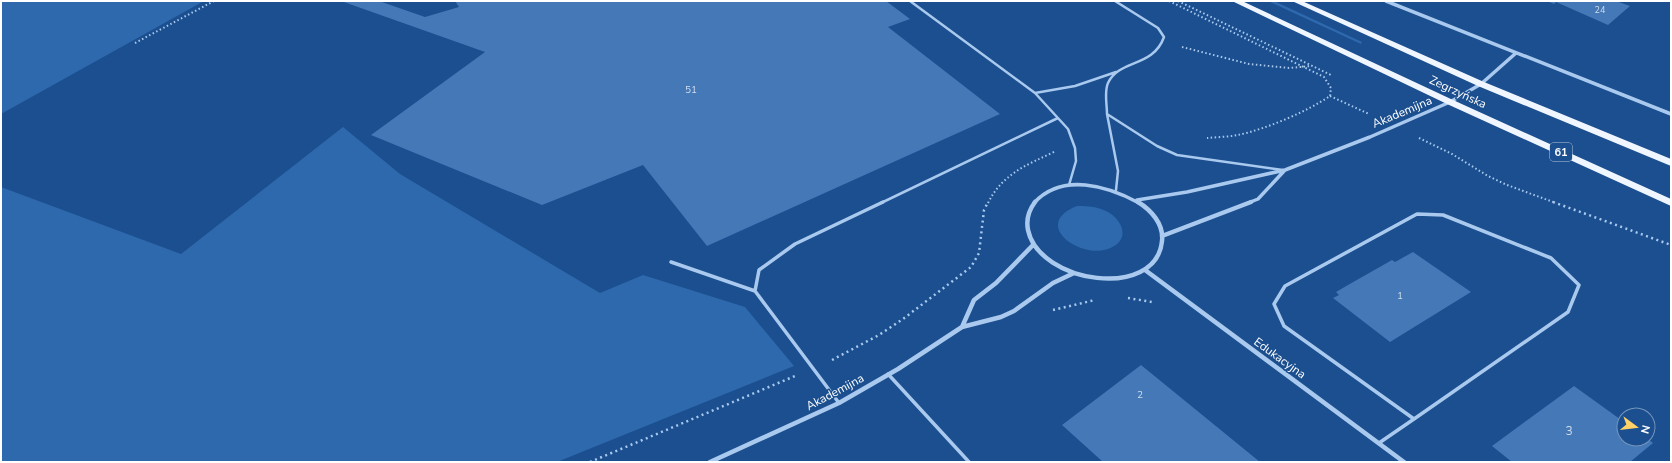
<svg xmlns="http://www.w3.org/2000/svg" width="1672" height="463" viewBox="0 0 1672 463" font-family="'Nunito Sans',sans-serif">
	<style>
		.green { fill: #2e69ad }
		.building { fill: #4478b7 }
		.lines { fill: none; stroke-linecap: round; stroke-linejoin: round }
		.path-far1 { stroke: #a9c9ee; stroke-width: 2; stroke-dasharray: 1.5 2.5; stroke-linecap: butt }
		.path { stroke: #a9c9ee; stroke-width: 2.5; stroke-dasharray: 2 3.5; stroke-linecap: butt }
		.lane-far1 { stroke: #a9c9ee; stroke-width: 2.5 }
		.lane { stroke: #a9c9ee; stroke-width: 3.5 }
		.street-far1 { stroke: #a9c9ee; stroke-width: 3.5 }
		.street { stroke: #a9c9ee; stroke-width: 4.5 }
		.primary { fill: #f0f6ff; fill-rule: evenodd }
		.labels { text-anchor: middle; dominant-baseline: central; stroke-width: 3; stroke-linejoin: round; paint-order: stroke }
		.far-number-label { font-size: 9px; fill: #d0dded }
		.number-label { font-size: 10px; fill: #d0dded }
		.shield { fill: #1b4f8f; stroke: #bbcadd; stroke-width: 1 }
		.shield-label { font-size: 11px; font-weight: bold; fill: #fff }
		.street-label { font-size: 12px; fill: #fff; stroke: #1b4f8f }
		.near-number-label { font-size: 12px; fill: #d0dded }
	</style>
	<rect width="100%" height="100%" fill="#1b4f8f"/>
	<path class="green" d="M1,1H204L1,114Z
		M1268,1H1274L1362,42L1361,44Z
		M343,127L400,174L600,293L643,275L745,307L794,366L557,462H1V187L181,254Z
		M1077,206C1085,206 1093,206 1101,209C1121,215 1134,240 1108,249C1079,259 1031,224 1077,206Z"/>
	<path class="building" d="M341,1H379L425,17L459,7L455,1H886L910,19L888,27L1000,114L707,246L643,165L542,205L371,135L485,52Z
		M1547,1H1616L1630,6L1608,25L1556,2L1554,4Z
		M1413,252L1471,292L1390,342L1333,298L1339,295L1336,292L1348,285L1392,260L1395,262Z
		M1141,365L1260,462H1103L1062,425Z
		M1574,386L1624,422V439H1648L1653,443L1630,462H1512L1492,446Z"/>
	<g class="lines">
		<path class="path-far1" d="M1169,1L1324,77L1331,88L1330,96C1306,112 1266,129 1238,135C1228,137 1217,137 1207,138
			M1178,1L1331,75
			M135,43L214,1
			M1182,47L1249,64L1289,68L1311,66
			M1330,96L1369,114
			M1419,138L1452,154L1488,176L1507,185L1556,203
			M988,203C1003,173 1027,165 1056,151"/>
		<path class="path" d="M1553,202L1671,245
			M1128,298L1152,302
			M1053,310L1095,300
			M832,360L879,335L903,319L971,267L979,253L984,210L988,202
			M590,462L795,376"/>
		<path class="lane-far1" d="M910,1L1035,93L1068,129L1075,148L1076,161L1069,185
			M1115,1L1158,28L1164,37C1153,68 1119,59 1108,83C1104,92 1107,104 1107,114L1157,146L1177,155L1283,170
			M1035,93L1075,86L1116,72
			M1107,114L1118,171L1116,190
			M881,203L1058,118"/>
		<path class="lane" d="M1417,214L1443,215L1551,258L1579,285L1568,312L1414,419L1284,326L1274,304L1285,286Z
			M671,262L755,291
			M888,374L969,462
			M839,403L755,291L759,270L795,244L883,202
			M1379,443L1414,419"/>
		<path class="street-far1" d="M1386,1L1671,114
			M1137,200L1187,192L1285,170L1370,137L1450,102L1481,84L1516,53
			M1034,203C1062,172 1108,186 1139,203
			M1248,203L1258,199L1285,170"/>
		<path class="street" d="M1035,202C1029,210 1026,220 1028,230C1039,283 1156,301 1162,241C1164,224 1151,210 1138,202
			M1162,236L1251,202
			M1145,270L1404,462
			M962,327L974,300L996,283L1033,245
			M710,462L839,403L898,369L962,327L1001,317L1014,311L1053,283L1074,273"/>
		<path class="primary" d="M1232,1H1242L1453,100L1671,199V206L1447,104Z
			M1292,1H1302L1484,82L1671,159V166L1478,86Z"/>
	</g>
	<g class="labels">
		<g class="far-number-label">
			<text x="1600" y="10">24</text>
		</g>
		<g class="number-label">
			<text x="691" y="90">51</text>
			<text x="1400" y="296">1</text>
			<text x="1140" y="395">2</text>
		</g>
		<rect class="shield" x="1550" y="143" width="22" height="18" rx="3"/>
		<g class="shield-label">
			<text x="1561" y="152">61</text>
		</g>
		<g class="street-label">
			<text transform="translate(1458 92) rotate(25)">Zegrzyńska</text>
			<text transform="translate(1402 112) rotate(-23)">Akademijna</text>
			<text transform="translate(1280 358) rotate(36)">Edukacyjna</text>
			<text transform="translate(835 392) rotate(-28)">Akademijna</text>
		</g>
		<g class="near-number-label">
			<text x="1569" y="431">3</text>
		</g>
	</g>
	<rect width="1672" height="463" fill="none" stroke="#ffffff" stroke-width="4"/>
	<g transform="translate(1636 427) rotate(105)"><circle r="19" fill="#1b4f8f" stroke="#7695bc"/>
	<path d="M0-3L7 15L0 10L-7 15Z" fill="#ffd166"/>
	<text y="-6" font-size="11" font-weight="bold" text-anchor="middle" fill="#ffffff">N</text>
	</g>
</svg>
